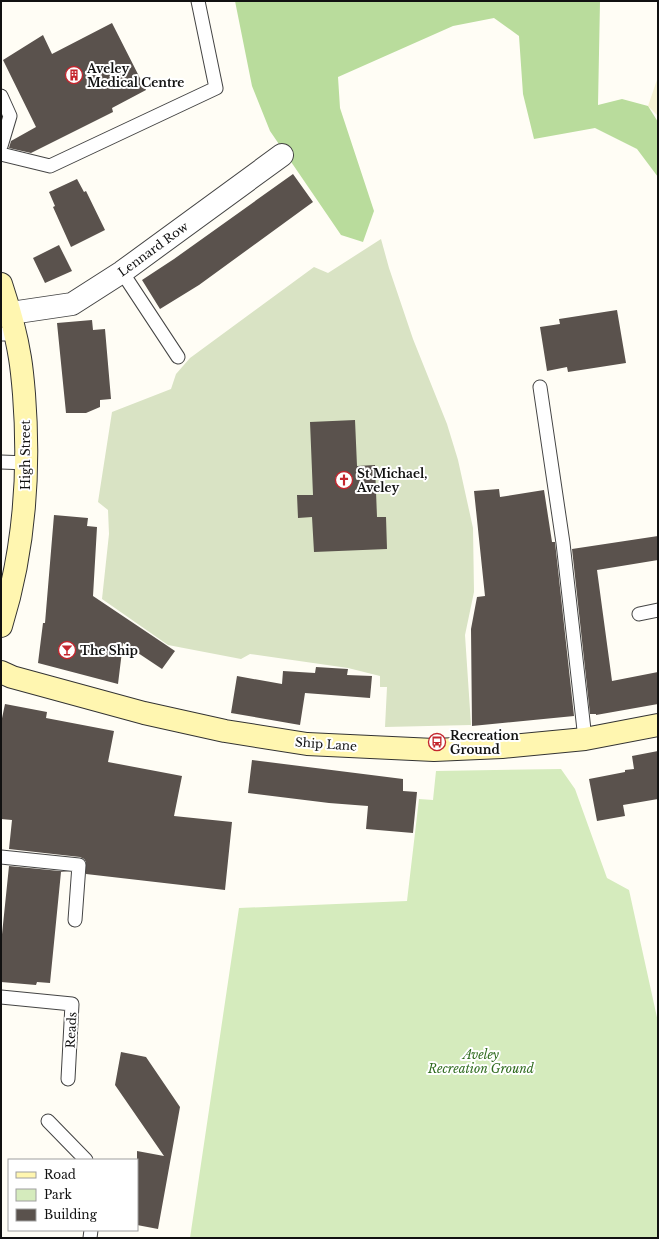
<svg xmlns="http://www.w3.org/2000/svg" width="659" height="1239" viewBox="0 0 659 1239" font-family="'Libre Baskerville',serif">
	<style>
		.farmland { fill: #f6f3d4 }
		.green { fill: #d5ebbd }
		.forest { fill: #b9dc9c }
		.cemetery { fill: #d9e3c4 }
		.building { fill: #5a524d }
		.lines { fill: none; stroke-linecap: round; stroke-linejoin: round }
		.lane-casing { stroke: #444; stroke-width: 15 }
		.street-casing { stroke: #444; stroke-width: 24 }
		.secondary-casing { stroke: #333; stroke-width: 24 }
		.lane { stroke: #fff; stroke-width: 13 }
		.street { stroke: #fff; stroke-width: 22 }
		.secondary { stroke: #fff6b0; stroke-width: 22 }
		.labels { text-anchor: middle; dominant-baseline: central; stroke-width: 4; stroke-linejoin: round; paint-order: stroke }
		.poi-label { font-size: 12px; font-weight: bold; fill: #111; stroke: #fff; text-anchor: start }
		.street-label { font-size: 12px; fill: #111; stroke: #fff }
		.park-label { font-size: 12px; font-style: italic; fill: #2f6b1f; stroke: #fff }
	</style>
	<rect width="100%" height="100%" fill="#fffdf5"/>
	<path class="farmland" d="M658,77V116L648,106Z"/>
	<path class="green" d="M561,769L575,789L607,878L629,890L658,1022V1238H190L239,908L407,901L419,799L433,800L436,771Z"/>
	<path class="forest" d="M235,1H600L598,105L622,99L648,106L658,122V177L637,149L595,128L534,139L523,94L519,36L494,18L453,26L338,77L340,108L374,211L363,242L341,235L270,131L252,86Z"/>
	<path class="cemetery" d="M381,239L389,268L413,339L447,424L458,460L473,528L474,592L465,635L471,725L385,727L387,687H380V676L348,668L250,654L241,659L168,645L102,599L109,534L108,510L98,502L112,412L171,389L176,374L190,358L314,267L328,273Z"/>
	<path class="building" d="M112,23L146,90L112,108L113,112L31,153L9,148L11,141L36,127L3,60L43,35L52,54Z
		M293,174L313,202L199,285L160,309L142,280L174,259Z
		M77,179L84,192L86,191L105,230L71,247L53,207L55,206L49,192Z
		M59,245L72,271L45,283L33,258Z
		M617,310L626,363L568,372L567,367L547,371L540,327L560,324L559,319Z
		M92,320L93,330L105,329L111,399L100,400V407L86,413H66L57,323Z
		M355,420L357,466L375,465L377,517H386L387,549L314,552L312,517L298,518L297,495H313L310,422Z
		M499,489L500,497L544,490L552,542H555L574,716L472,726L471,629L477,597L485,596L474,491Z
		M54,515L88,518L87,526L97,527L93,596L175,651L162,669L123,643L118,684L38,663L43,623H45Z
		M658,536V560L597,570L612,681L658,672V704L596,715V714H590L572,549Z
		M316,667L348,669L347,675L372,676L370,698L305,693L300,725L231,713L237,676L282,684L283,671L315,673Z
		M5,704L47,712L46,718L114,731L108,762L182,776L174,816L232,822L225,890L86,874V862L84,859L80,857L9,849L12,820L1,819V723Z
		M658,751V799L623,805L625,816L597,821L589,779L625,772V770L634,769L632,756Z
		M252,760L403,779V791L417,792L413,833L366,829L368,806L329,803L248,793Z
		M9,866L70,872H61L50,983L37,982L36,985L1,982V944Z
		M121,1052L146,1057L180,1107L158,1229L137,1225V1151L164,1156L115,1085Z"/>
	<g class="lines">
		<g class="lane-casing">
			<path id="lane" d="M1,96L10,116L1,146
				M1,154L50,166L216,88L198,1
				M122,272L178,357
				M1,334H15
				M540,387L563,543L585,739
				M1,462L27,463
				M639,614L658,610
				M1,857L79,865L75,920
				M1,997L72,1004L68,1079
				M48,1121L86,1160
				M90,1238L91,1230"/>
		</g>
		<g class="street-casing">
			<path id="street" d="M11,313L72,304L122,272L282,155"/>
		</g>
		<g class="secondary-casing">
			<path id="secondary" d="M1,284C9,308 16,333 20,358C22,370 23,382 24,394C30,471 24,552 1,626
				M1,672L12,677L144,713L225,731L307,744L434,750L502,747L585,739L658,725"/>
		</g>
		<use href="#lane" class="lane"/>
		<use href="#street" class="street"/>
		<use href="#secondary" class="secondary"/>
	</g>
	<defs>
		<g id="building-ring" transform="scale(0.9)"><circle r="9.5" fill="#fff" stroke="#c4262e" stroke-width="1.5"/><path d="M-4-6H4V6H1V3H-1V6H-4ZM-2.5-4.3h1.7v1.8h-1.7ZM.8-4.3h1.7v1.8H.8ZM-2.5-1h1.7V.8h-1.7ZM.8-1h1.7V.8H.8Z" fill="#c4262e"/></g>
		<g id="church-ring" transform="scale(0.9)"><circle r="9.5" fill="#fff" stroke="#c4262e" stroke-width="1.5"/><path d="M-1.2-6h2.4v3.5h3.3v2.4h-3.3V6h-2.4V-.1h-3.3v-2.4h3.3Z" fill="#c4262e"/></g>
		<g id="bar-ring" transform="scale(0.9)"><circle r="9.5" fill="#fff" stroke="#c4262e" stroke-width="1.5"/><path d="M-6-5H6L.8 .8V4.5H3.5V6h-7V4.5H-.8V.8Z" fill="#c4262e"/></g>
		<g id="bus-ring" transform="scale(0.9)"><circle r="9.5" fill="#fff" stroke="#c4262e" stroke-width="1.5"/><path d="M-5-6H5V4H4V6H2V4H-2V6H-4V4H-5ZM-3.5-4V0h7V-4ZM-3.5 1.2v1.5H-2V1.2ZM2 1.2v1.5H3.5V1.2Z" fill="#c4262e"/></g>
	</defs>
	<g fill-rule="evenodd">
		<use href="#building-ring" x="74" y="75"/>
		<use href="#church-ring" x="344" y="480"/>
		<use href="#bar-ring" x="67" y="650"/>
		<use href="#bus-ring" x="437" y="742"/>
	</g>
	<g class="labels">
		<g class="poi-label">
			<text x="87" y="68">Aveley<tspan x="87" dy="14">Medical Centre</tspan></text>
			<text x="357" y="473">St Michael,<tspan x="357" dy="14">Aveley</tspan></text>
			<text x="80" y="650">The Ship</text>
			<text x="450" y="735">Recreation<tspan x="450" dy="14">Ground</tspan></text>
		</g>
		<g class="street-label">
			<text transform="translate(153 249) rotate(-36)">Lennard Row</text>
			<text transform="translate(25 455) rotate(-90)">High Street</text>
			<text transform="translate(326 744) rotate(4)">Ship Lane</text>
			<text transform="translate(71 1030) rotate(-87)">Reads</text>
		</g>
		<g class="park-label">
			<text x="481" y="1054">Aveley<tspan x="481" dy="14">Recreation Ground</tspan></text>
		</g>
	</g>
	<rect width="659" height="1239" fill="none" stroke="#111111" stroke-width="4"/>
	<rect x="8" y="1159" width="130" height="72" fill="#ffffff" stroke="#a0a0a0"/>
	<rect x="16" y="1172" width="20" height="6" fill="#fff6b0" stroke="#a0a0a0"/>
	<text x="44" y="1179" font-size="12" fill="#111111">Road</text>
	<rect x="16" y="1189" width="20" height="12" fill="#d5ebbd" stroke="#a0a0a0"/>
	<text x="44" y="1199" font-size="12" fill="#111111">Park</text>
	<rect x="16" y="1209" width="20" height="12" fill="#5a524d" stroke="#a0a0a0"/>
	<text x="44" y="1219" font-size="12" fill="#111111">Building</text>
</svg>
